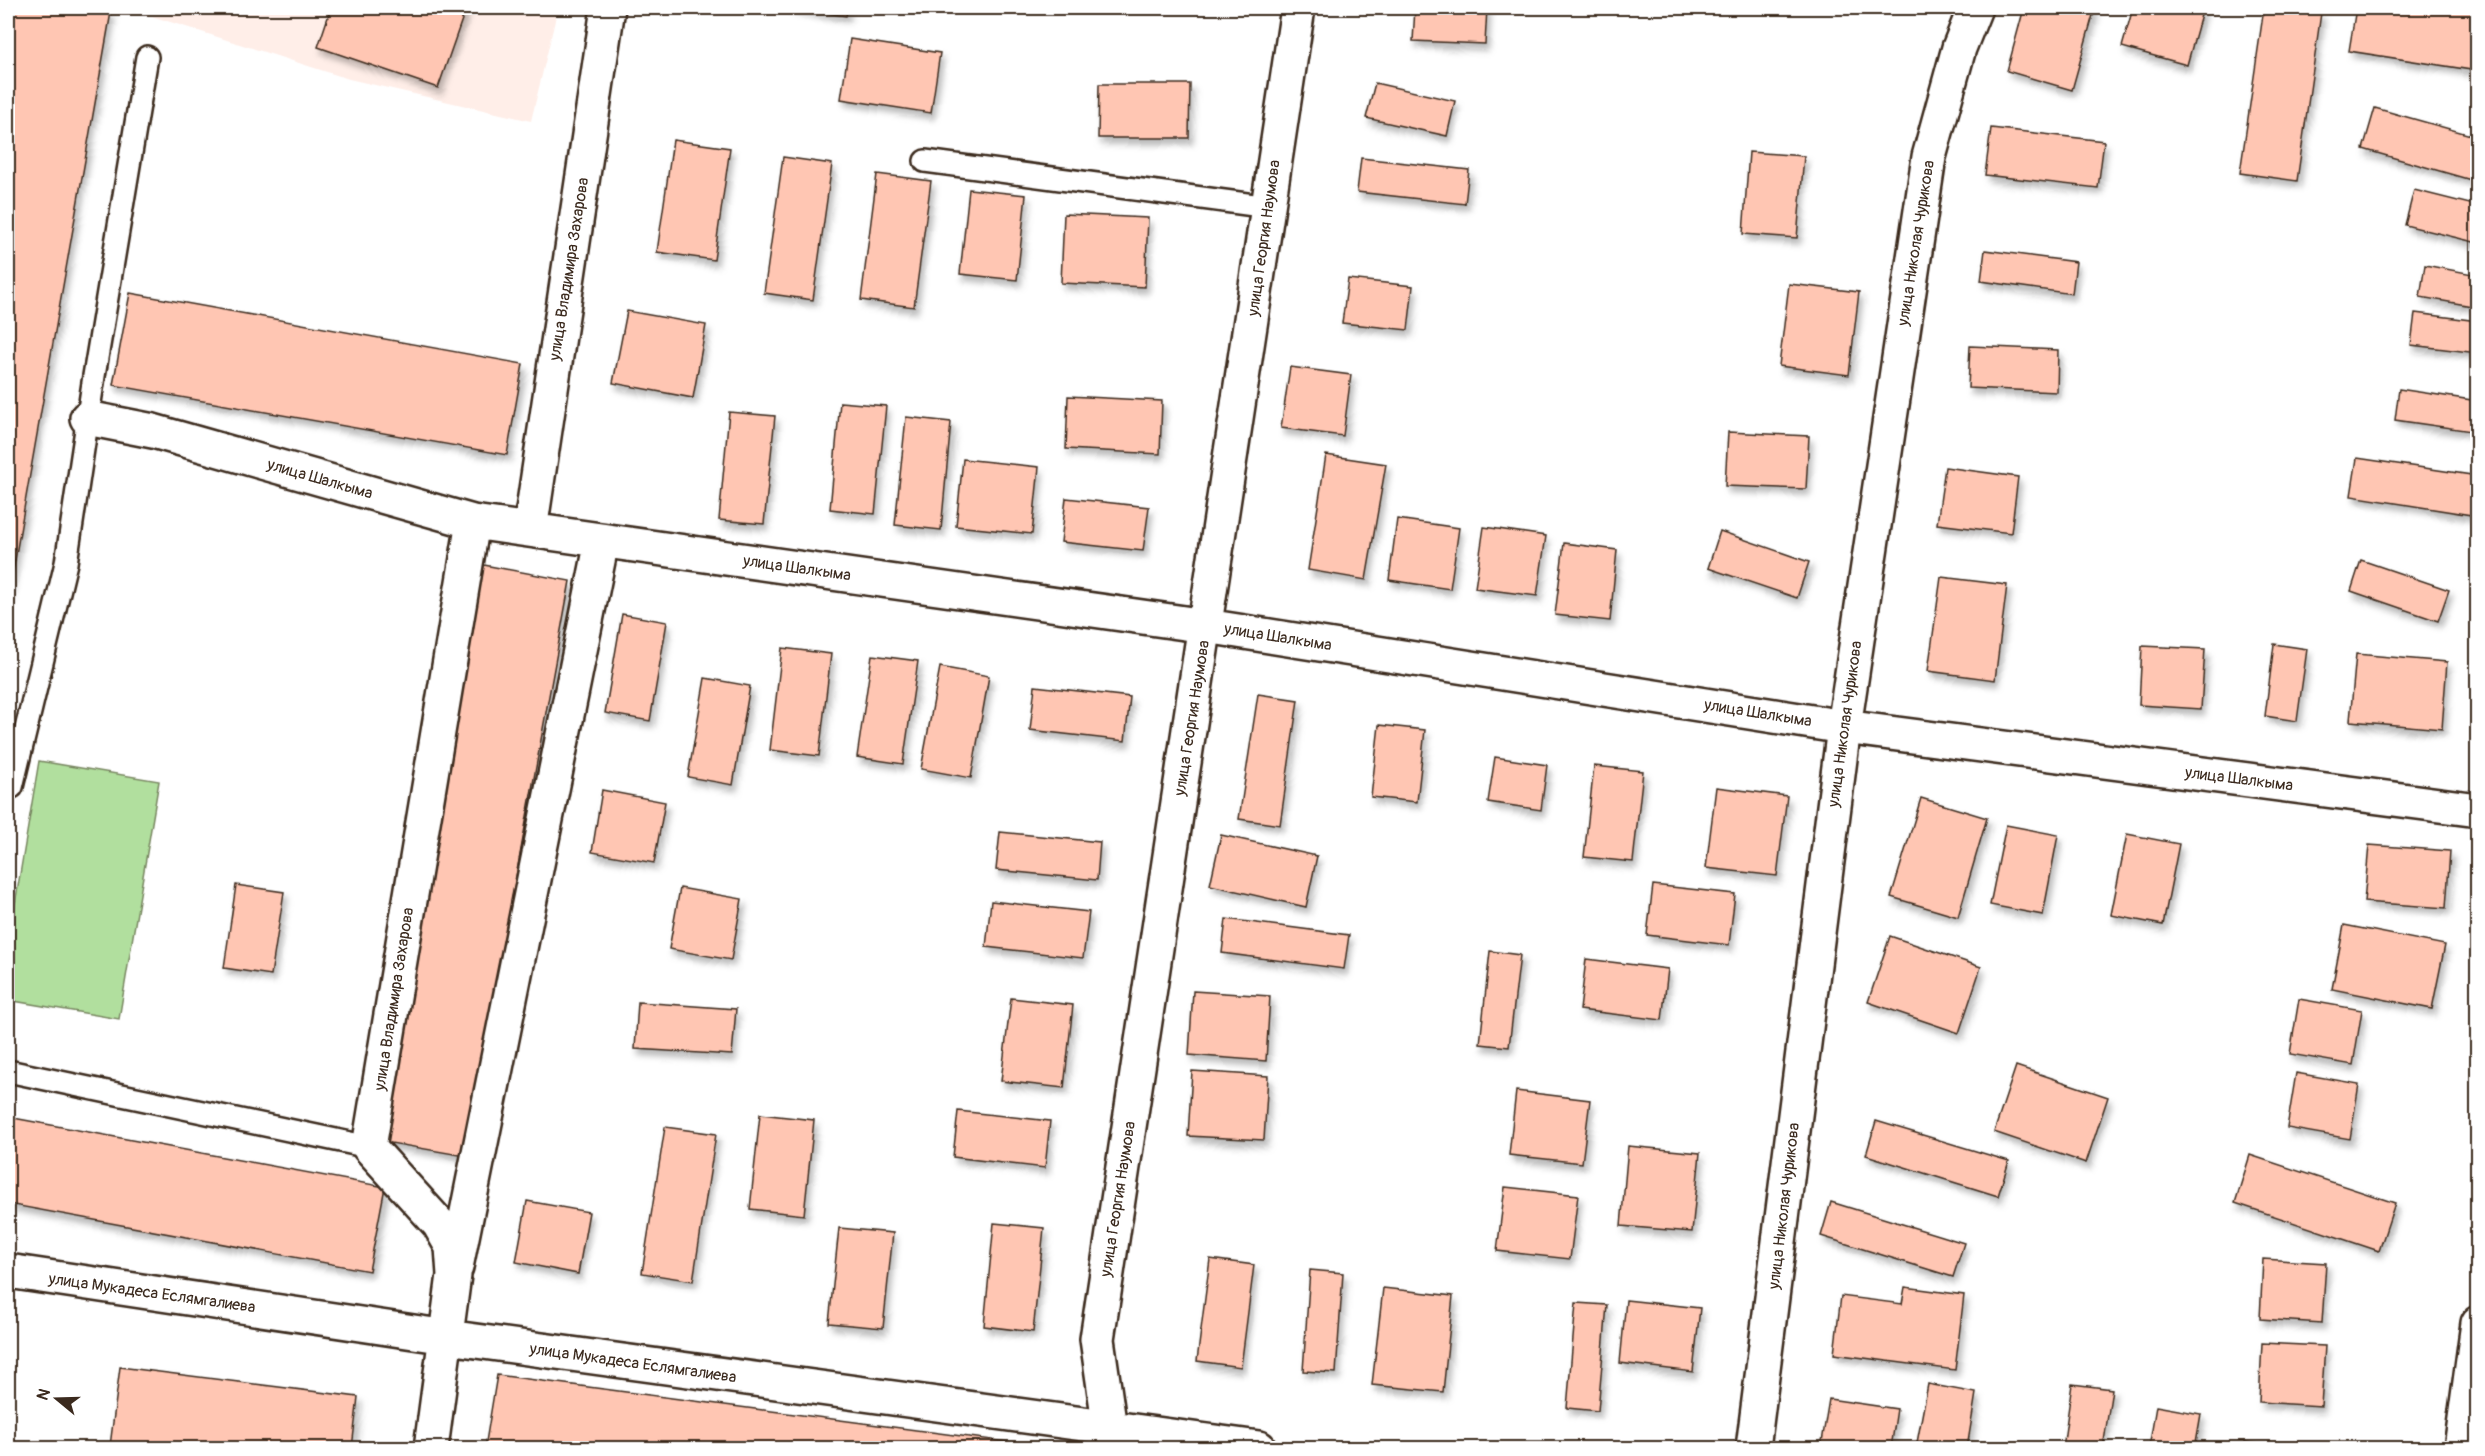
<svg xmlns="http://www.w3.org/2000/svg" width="2485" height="1456" viewBox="0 0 2485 1456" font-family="Pangolin,sans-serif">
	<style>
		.built { fill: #ffeee8 }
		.green { fill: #b1df9e; stroke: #76845e; stroke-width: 1.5 }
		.building { fill: #ffc6b3; stroke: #3b2a1e; stroke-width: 1.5; filter: url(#shadow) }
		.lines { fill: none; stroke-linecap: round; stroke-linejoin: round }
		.lane-casing { stroke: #3b2a1e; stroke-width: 26 }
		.street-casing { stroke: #3b2a1e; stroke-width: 38 }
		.secondary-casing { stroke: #3b2a1e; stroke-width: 38 }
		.lane { stroke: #fff; stroke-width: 21 }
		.street { stroke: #fff; stroke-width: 33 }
		.secondary { stroke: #fff; stroke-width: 33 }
		.labels { text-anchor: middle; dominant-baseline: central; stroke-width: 4.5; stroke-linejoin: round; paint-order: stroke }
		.street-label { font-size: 16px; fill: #3b2a1e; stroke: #fff }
	</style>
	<defs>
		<filter id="shadow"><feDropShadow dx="3.5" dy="6" stdDeviation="3" flood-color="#0004"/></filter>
	</defs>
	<rect width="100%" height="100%" fill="#fff"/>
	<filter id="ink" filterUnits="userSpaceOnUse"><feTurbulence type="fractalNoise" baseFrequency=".0167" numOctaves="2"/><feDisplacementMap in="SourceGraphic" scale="12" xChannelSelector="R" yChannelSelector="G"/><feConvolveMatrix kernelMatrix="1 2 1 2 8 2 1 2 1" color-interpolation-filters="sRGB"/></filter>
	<g filter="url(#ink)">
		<path class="built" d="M144,8H558L531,121L349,79L142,13Z"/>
		<path class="green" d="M39,761L159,781L119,1019L8,1000V946Z"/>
		<path class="building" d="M11,8H85L111,12L8,600V25Z
			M331,8H466L438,88L318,47Z
			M790,8H848L846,16Z
			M1415,8H1487L1485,44L1413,41Z
			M2024,8H2095L2072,90L2007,71Z
			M2133,8H2203L2187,65L2122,47Z
			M2264,8L2321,13L2297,181L2240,173Z
			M2356,8H2478V71L2349,51Z
			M850,39L940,53L931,113L841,99Z
			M1375,83L1455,101L1447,136L1366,118Z
			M1099,84H1190L1189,138H1098Z
			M2375,108L2478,137V182L2363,149Z
			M1991,128L2104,141L2098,188L1985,175Z
			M673,140L730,148L714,260L657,252Z
			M1749,152L1804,156L1797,238L1743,234Z
			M783,157L832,164L813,300L764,293Z
			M1361,158L1469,170L1465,204L1357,192Z
			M877,174L931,181L914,307L861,300Z
			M969,189L1026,195L1017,280L960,274Z
			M2414,190L2478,206V243L2405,225Z
			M1064,214L1148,218L1145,287L1061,283Z
			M1985,250L2076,262L2072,294L1981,281Z
			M2425,265L2478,275V307L2420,297Z
			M1348,279L1413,286L1408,330L1342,323Z
			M1789,284L1859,292L1849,375L1779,366Z
			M130,293L523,364L507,455L113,385Z
			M627,311L706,325L693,398L613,383Z
			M2415,313L2478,321V353L2411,345Z
			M1970,346L2058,350L2057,392L1968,388Z
			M1290,367L1351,375L1343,436L1281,428Z
			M2399,389L2478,401V432L2395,420Z
			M1068,396L1162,401L1160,454L1066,449Z
			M840,402L886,406L875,514L830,509Z
			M729,412L775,416L764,524L719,520Z
			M906,417L951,422L941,530L895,525Z
			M1728,432L1809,436L1806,489L1725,486Z
			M1326,455L1386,464L1366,580L1308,570Z
			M2357,458L2478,476V516L2351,496Z
			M963,459L1039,467L1032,534L956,526Z
			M1945,467L2018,477L2011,533L1937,524Z
			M1066,498L1149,507L1143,551L1061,542Z
			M1397,519L1459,528L1450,589L1389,580Z
			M1484,527L1546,536L1537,596L1475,588Z
			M1720,531L1809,562L1797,598L1708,568Z
			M1564,543L1617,550L1610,621L1555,615Z
			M2361,560L2449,590L2438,621L2351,591Z
			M484,565L570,581L465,1156L379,1141Z
			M1941,577L2007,585L1995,680L1928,671Z
			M622,614L667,622L650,721L605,713Z
			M2274,644L2307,649L2297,721L2265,716Z
			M2142,646L2205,649L2201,709L2139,705Z
			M782,648L831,654L819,756L770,750Z
			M2356,654L2447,662L2442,729L2350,721Z
			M872,655L918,661L903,764L857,757Z
			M940,667L989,676L971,778L921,769Z
			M705,678L750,686L733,785L688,777Z
			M1035,686L1130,697L1125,741L1030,730Z
			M1258,694L1298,700L1280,825L1239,819Z
			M1379,725L1425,730L1417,802L1371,797Z
			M1495,757L1547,765L1541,810L1488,802Z
			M1594,766L1643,771L1633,862L1584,857Z
			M1716,787L1787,796L1777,876L1706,868Z
			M602,790L665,802L654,863L592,852Z
			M1921,798L1987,818L1958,917L1891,897Z
			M2006,825L2058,835L2043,915L1990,905Z
			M1000,832L1100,842L1097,880L996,870Z
			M2127,834L2179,844L2163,925L2111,915Z
			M1221,835L1317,856L1306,907L1210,885Z
			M2369,845L2450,851L2446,908L2364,902Z
			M236,885L284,892L271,975L224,968Z
			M1653,885L1735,894L1729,945L1647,935Z
			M680,888L742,899L731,960L669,949Z
			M991,901L1089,912L1083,958L986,947Z
			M1226,919L1349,935L1344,969L1222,953Z
			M2344,925L2445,945L2432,1009L2332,989Z
			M1890,936L1981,967L1959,1033L1868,1002Z
			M1490,951L1520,955L1509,1047L1480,1044Z
			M1586,959L1668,969L1662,1020L1580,1010Z
			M1193,991L1270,996L1266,1061L1189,1055Z
			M1011,998L1073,1005L1064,1088L1001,1081Z
			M2299,999L2362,1010L2353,1065L2290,1054Z
			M638,1002L736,1009L732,1055L635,1049Z
			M2016,1066L2108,1097L2086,1163L1994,1132Z
			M1192,1071L1268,1076L1264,1140L1188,1136Z
			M2296,1073L2359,1084L2350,1139L2287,1128Z
			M1516,1091L1590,1100L1582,1163L1509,1155Z
			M958,1111L1050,1121L1045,1168L953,1157Z
			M760,1114L814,1120L804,1215L750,1209Z
			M8,1117L385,1187L369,1271L8,1204Z
			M1876,1121L2009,1161L1998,1196L1866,1155Z
			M665,1127L716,1134L693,1281L642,1273Z
			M1628,1146L1700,1153L1692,1232L1621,1226Z
			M2250,1155L2395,1203L2379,1251L2235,1203Z
			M1505,1187L1578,1195L1570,1259L1497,1251Z
			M527,1201L589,1212L578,1274L516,1262Z
			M1831,1202L1964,1243L1953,1277L1821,1236Z
			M994,1223L1044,1228L1033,1332L984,1326Z
			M839,1228L893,1233L883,1328L829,1323Z
			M1210,1259L1254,1265L1241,1367L1197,1361Z
			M2263,1259L2326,1263L2322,1323L2260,1319Z
			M1310,1270L1343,1273L1336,1373L1303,1371Z
			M1905,1287L1964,1295L1955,1370L1834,1354L1841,1296L1902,1304Z
			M1383,1288L1453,1296L1443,1392L1372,1385Z
			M1626,1300L1700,1308L1693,1372L1620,1363Z
			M1576,1303L1607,1305L1598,1411L1567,1408Z
			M2262,1343L2325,1346L2321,1406L2259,1402Z
			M120,1367L358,1397L352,1448H126L110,1446Z
			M497,1375L1053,1448H485Z
			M1928,1384L1976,1393L1967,1448H1916Z
			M2072,1384L2112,1389L2103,1448H2063Z
			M1829,1399L1897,1409L1891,1448H1821Z
			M2156,1406L2201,1414L2195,1448H2149Z
			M2245,1442L2290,1448H2244Z"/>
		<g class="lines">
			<g class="lane-casing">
				<path id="lane" d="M925,161L1269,207
					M12,787L66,563L94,376L147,57
					M8,1071L369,1147"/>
			</g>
			<g class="street-casing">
				<path id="street" d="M87,418L153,431L473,522L1206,626L1844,727L2478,810
					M530,530L608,8
					M456,1267L602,541
					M8,1271L447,1337L1259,1448
					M1110,1429L1097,1339L1298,8
					M431,1448L454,1275L452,1247L439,1224L369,1147L473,522
					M2461,1448L2478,1323"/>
			</g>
			<g class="secondary-casing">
				<path id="secondary" d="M1753,1448L1844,727L1929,157L1959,48L1975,8"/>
			</g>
			<use href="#lane" class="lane"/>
			<use href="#street" class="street"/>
			<use href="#secondary" class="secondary"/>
		</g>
	</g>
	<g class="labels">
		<g class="street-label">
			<text transform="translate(1264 238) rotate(-82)">улица Георгия Наумова</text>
			<text transform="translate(1916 243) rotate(-81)">улица Николая Чурикова</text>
			<text transform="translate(569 269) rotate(-81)">улица Владимира Захарова</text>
			<text transform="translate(320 479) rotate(16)">улица Шалкыма</text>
			<text transform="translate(797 568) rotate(8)">улица Шалкыма</text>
			<text transform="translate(1278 637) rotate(9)">улица Шалкыма</text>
			<text transform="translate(1758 713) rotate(9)">улица Шалкыма</text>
			<text transform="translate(1192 718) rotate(-81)">улица Георгия Наумова</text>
			<text transform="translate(1845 724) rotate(-82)">улица Николая Чурикова</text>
			<text transform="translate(2239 779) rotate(7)">улица Шалкыма</text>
			<text transform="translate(394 999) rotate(-81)">улица Владимира Захарова</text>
			<text transform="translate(1118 1199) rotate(-81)">улица Георгия Наумова</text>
			<text transform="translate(1784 1206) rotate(-83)">улица Николая Чурикова</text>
			<text transform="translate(152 1293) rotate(8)">улица Мукадеса Еслямгалиева</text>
			<text transform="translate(633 1363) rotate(8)">улица Мукадеса Еслямгалиева</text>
		</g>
	</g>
	<rect width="2485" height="1456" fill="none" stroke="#fff" stroke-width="30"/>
	<rect x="15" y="15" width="2455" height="1426" fill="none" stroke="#3b2a1e" stroke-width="2" filter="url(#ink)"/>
	<g transform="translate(57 1399) rotate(289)" stroke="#ffffff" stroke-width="4.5" paint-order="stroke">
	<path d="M0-4.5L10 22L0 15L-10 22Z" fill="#3b2a1e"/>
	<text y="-9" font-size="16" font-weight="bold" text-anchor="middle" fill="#3b2a1e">N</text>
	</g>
</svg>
